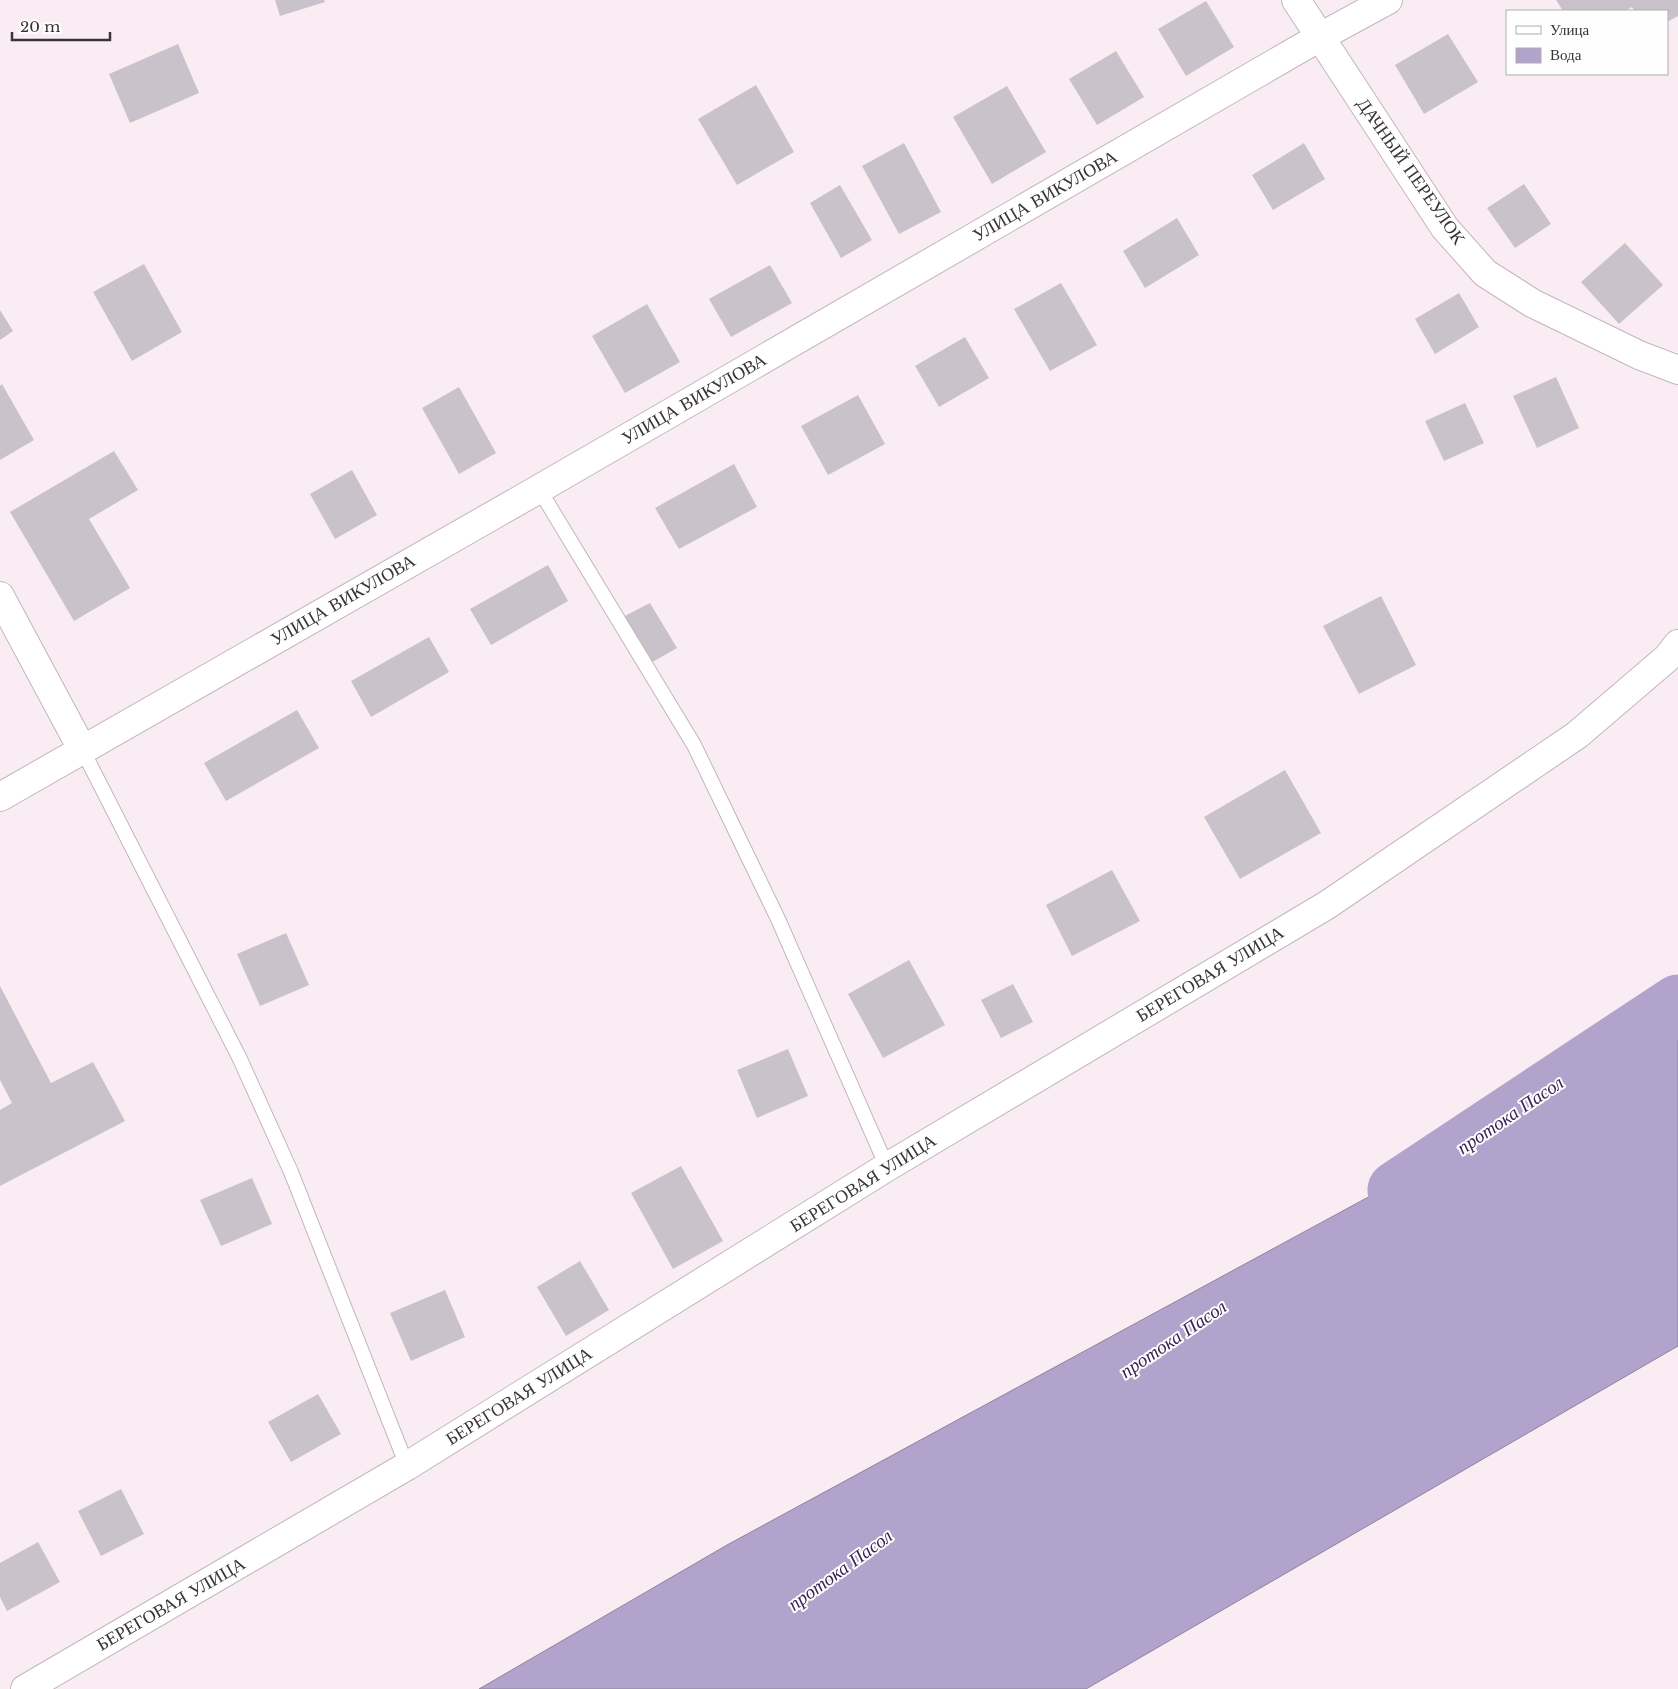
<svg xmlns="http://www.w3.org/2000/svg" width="1678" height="1689" viewBox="0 0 1678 1689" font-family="'Libre Baskerville',serif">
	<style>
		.water { fill: #b2a3cc; stroke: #8e829f }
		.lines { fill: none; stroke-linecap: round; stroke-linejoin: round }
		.river { stroke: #b2a3cc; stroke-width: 59 }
		.building { fill: #cac2cb }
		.lane-casing { stroke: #c2b6bc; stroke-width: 16 }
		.street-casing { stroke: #c2b6bc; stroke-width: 30 }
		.lane { stroke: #fff; stroke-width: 14 }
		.street { stroke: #fff; stroke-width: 28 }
		.labels { text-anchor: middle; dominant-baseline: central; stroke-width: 4; stroke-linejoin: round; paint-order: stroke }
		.street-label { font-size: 18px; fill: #393437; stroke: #fefefe }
		.water-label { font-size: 19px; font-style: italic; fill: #392255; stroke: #fefefe }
	</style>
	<rect width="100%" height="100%" fill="#f9edf3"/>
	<path class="water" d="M1678,1029V1346L1086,1689H479L727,1545Z"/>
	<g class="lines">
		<path class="river" d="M1397,1190L1678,1004"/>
	</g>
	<path class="building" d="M275,0H324L325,2L280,16Z
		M1556,0H1678V16L1667,22V11H1635L1632,7L1625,11H1563Z
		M1206,1L1234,47L1186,76L1158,29Z
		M1448,34L1478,82L1424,114L1395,65Z
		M178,44L199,93L130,123L109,74Z
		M1116,51L1144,97L1097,125L1069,79Z
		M756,85L794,152L737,185L698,119Z
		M1007,86L1046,152L992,184L953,117Z
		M904,143L941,212L899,234L862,166Z
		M1304,143L1325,179L1273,210L1252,175Z
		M1524,184L1551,224L1515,248L1487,208Z
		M840,185L872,240L841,258L810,203Z
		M1177,218L1199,255L1145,288L1123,251Z
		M1625,243L1663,285L1619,324L1581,282Z
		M144,264L182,332L132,361L93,292Z
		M770,265L792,303L731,337L709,299Z
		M1061,283L1097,345L1050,371L1014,309Z
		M1459,293L1479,327L1435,354L1415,319Z
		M647,304L680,362L625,393L592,336Z
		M0,310L13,331L0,340Z
		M965,337L989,378L939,407L915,366Z
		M1556,377L1579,428L1537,448L1513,396Z
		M2,384L34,440L0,460V386Z
		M459,387L496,453L459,474L422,408Z
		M858,395L885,444L828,475L801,426Z
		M1465,403L1484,443L1444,461L1425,421Z
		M114,451L138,490L89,519L130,588L74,621L10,512Z
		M734,464L757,507L679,549L655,508Z
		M352,470L377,515L335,539L310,494Z
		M548,565L568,601L491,645L470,609Z
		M1381,596L1416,665L1359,694L1323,626Z
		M650,603L677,648L649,664L623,617Z
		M429,637L449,672L371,717L351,681Z
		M297,710L319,748L226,801L204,763Z
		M1285,770L1321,833L1240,879L1204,817Z
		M1112,870L1140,921L1072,956L1046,905Z
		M286,933L309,985L260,1006L237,954Z
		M909,960L945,1025L883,1058L848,994Z
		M1013,984L1033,1022L1001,1038L981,1000Z
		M0,986L51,1083L93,1062L125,1121L0,1186V1110L12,1103L0,1080Z
		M788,1049L808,1096L757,1118L737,1070Z
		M681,1166L723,1241L673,1269L631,1193Z
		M252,1178L272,1224L221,1246L200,1200Z
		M580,1261L609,1310L566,1336L537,1287Z
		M445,1290L465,1337L411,1361L390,1313Z
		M318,1394L341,1434L291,1462L268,1422Z
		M121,1489L144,1534L101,1556L78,1511Z
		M38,1542L60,1582L7,1611L0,1597V1563Z"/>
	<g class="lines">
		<g class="lane-casing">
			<path id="lane" d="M539,489L694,745L778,919L887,1167
				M82,749L240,1059L291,1172L407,1466"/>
		</g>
		<g class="street-casing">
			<path id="street" d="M1296,0L1445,228L1485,273L1532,303L1639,355L1678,370
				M0,596L82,749
				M0,797L539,489L1320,37L1388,0
				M25,1689L407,1466L887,1167L1327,905L1577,735L1667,658L1678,644"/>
		</g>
		<use href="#lane" class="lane"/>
		<use href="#street" class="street"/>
	</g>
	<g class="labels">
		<g class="street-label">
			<text transform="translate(1411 171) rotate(55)">ДАЧНЫЙ ПЕРЕУЛОК</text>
			<text transform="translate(1045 196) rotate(-30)">УЛИЦА ВИКУЛОВА</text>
			<text transform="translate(694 399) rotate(-30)">УЛИЦА ВИКУЛОВА</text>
			<text transform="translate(343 600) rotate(-30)">УЛИЦА ВИКУЛОВА</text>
			<text transform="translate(1210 974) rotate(-31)">БЕРЕГОВАЯ УЛИЦА</text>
			<text transform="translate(863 1183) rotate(-32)">БЕРЕГОВАЯ УЛИЦА</text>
			<text transform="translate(519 1396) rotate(-32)">БЕРЕГОВАЯ УЛИЦА</text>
			<text transform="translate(171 1604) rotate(-30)">БЕРЕГОВАЯ УЛИЦА</text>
		</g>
		<g class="water-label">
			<text transform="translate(1510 1115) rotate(-34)">протока Пасол</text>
			<text transform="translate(1173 1339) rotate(-34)">протока Пасол</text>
			<text transform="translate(840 1570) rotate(-36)">протока Пасол</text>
		</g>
	</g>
	<rect x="1506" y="10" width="162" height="65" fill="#fefefe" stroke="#afadae"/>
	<rect x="1516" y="26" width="25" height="8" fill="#ffffff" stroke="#afadae"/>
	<text x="1550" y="35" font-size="15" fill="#393437">Улица</text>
	<rect x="1516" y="48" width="25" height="15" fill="#b2a3cc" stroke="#afadae"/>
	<text x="1550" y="60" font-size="15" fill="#393437">Вода</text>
	<path d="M12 32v8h98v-8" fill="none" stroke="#393437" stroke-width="2.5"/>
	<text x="20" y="32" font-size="15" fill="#393437" stroke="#fefefe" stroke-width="4" paint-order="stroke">20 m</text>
</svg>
